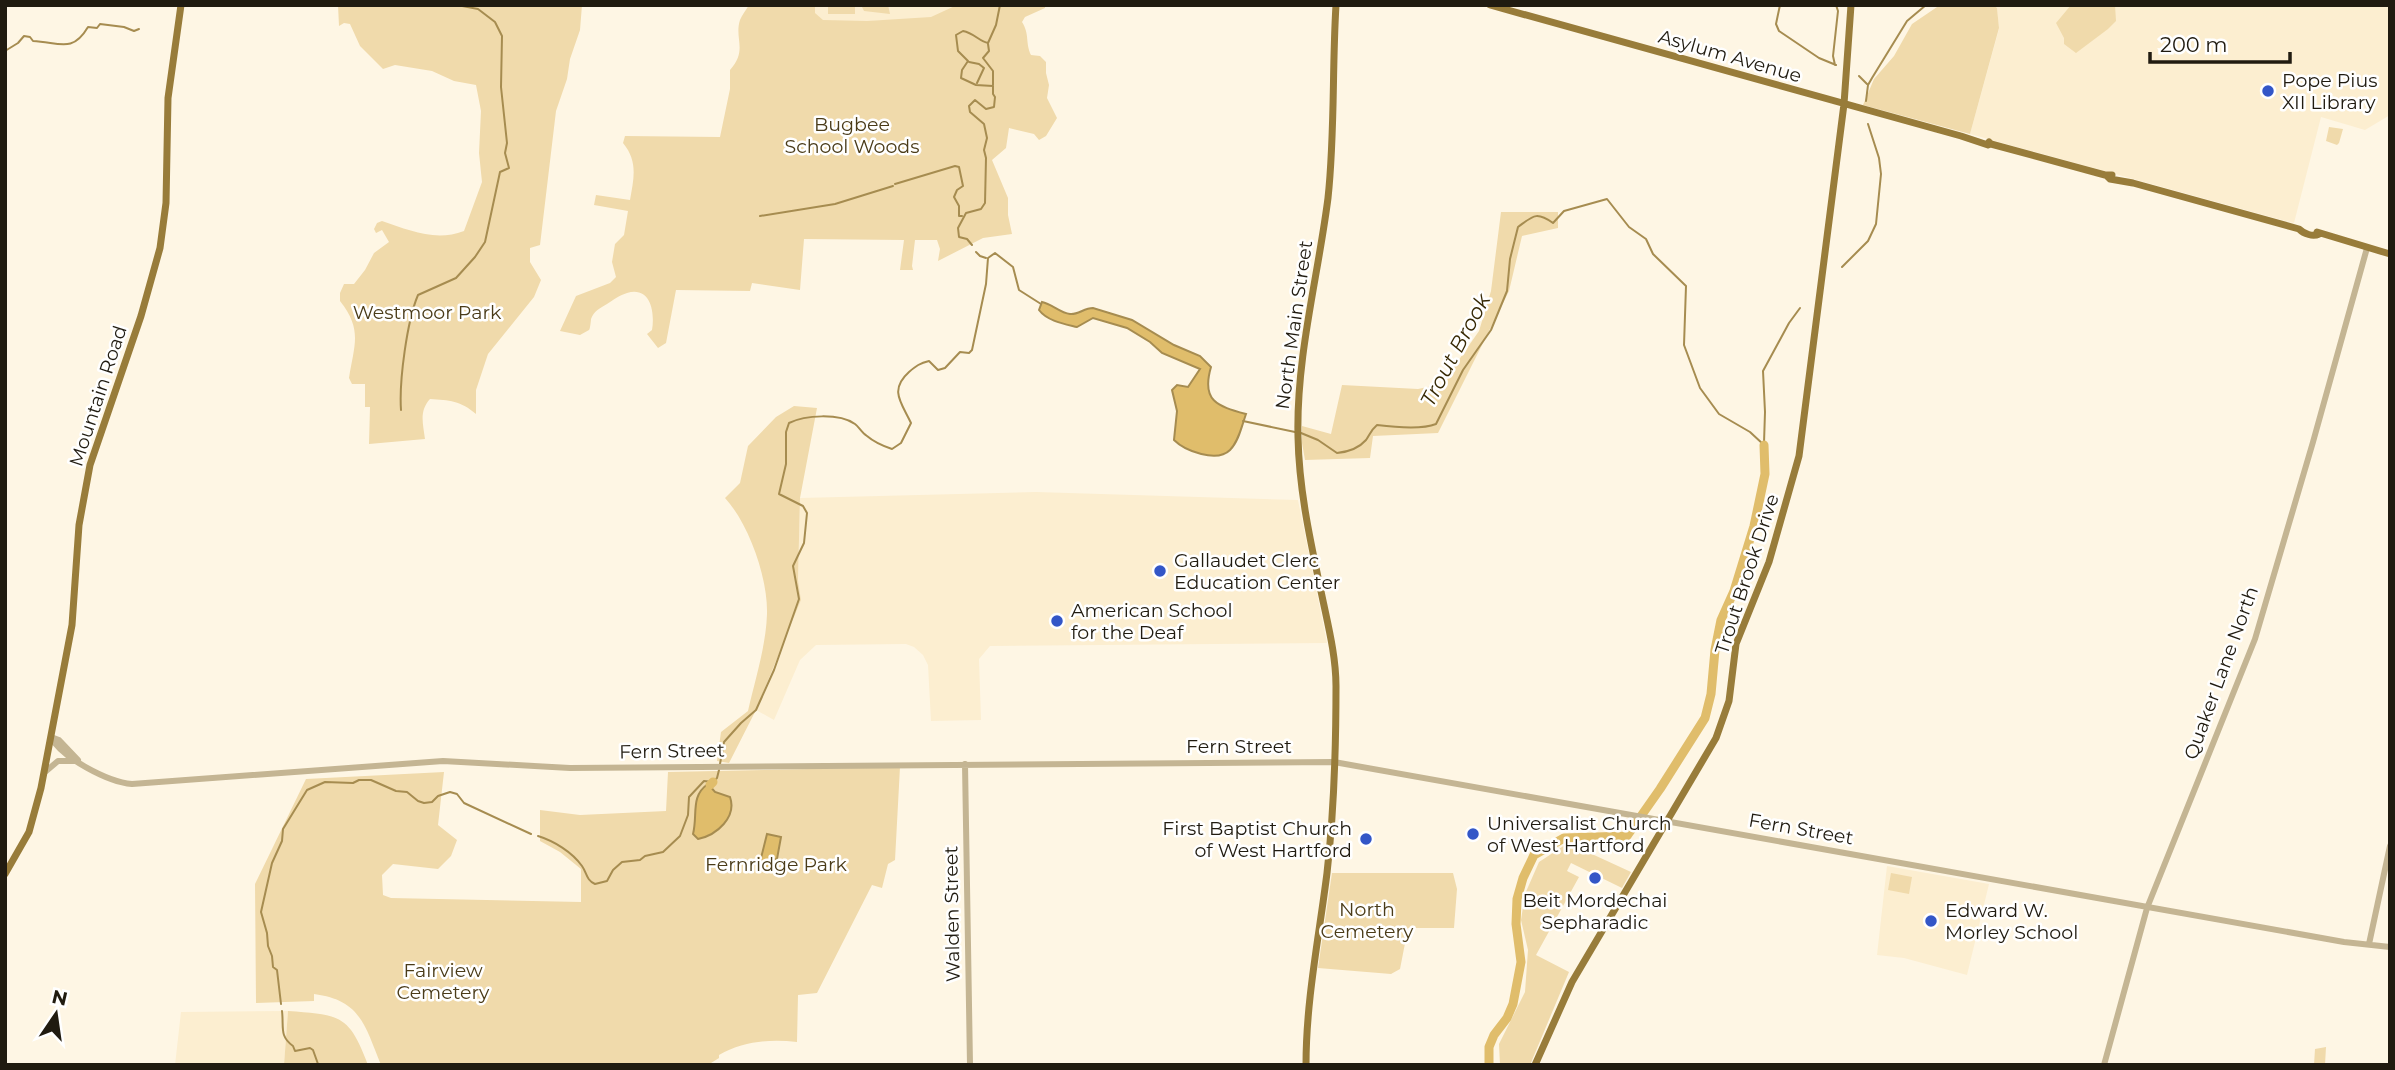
<svg xmlns="http://www.w3.org/2000/svg" width="2395" height="1070" viewBox="0 0 2395 1070" font-family="Montserrat,sans-serif">
	<style>
		.built { fill: #fceed0 }
		.green { fill: #f0daab }
		.water { fill: #e0bd6b; stroke: #a68c50; stroke-width: 2 }
		.lines { fill: none; stroke-linecap: round; stroke-linejoin: round }
		.stream { stroke: #a68c50; stroke-width: 2 }
		.river { stroke: #e0bd6b; stroke-width: 9 }
		.minor { stroke: #c4b593; stroke-width: 6 }
		.major { stroke: #987c3a; stroke-width: 7 }
		.poi-dot { fill: #3356c7; stroke: #fff; stroke-width: 2.5 }
		.labels { text-anchor: middle; dominant-baseline: central; stroke-width: 5; stroke-linejoin: round; paint-order: stroke }
		.street-label { font-size: 19px; fill: #201b10; stroke: #fff }
		.poi-label { font-size: 19px; fill: #201b10; stroke: #fff; text-anchor: start }
		.park-label { font-size: 19px; fill: #4a3b18; stroke: #fff }
		.water-label { font-size: 21px; font-style: italic; fill: #372904; stroke: #fff }
	</style>
	<rect width="100%" height="100%" fill="#fef6e4"/>
	<path class="built" d="M749,5H993L995,15L745,27Z
		M1994,5H2390V115L2365,130L2321,117L2294,223L2271,217L1970,134L1999,29L1997,8Z
		M1036,492L1298,500L1327,643L990,646L979,659L981,720L931,721L928,665L923,655L914,647L906,644L816,645L800,660L774,720L756,710L801,600L798,580L800,498Z
		M1887,866L1989,884L1967,975L1904,958L1877,955Z
		M288,1011L284,1065H175L181,1012Z"/>
	<path class="green" d="M338,5H582L580,30L570,59L567,79L556,111L540,245L530,248V262L541,280L534,297L488,354L476,390V414C461,401 449,400 430,399C419,411 423,424 425,439L369,444L370,407H365V384H352L349,378C354,345 363,330 340,301V293L344,284H354L365,270L374,253L389,242L382,230L376,233L374,229L377,223L382,221C409,230 435,242 464,231L482,182L479,153L481,111L476,85L454,81L432,71L395,65L383,69L360,46L350,24L344,23L339,26Z
		M749,5H815V13L823,20L867,21L931,17L957,5H1045V8L1025,17L1022,22C1030,35 1025,42 1031,55L1040,56L1046,62V73L1049,85L1047,98L1057,118L1046,136L1039,140L1034,134L1009,128L1006,148L992,160L1008,198V215L1012,234L983,238L938,261L940,249L937,240H915L912,266L913,270H900L904,240L804,239L800,290L752,283L750,291L676,290L666,343L658,348L647,334L652,330C655,313 651,286 627,293C620,295 613,300 607,304C600,308 594,311 591,319C591,320 590,330 589,330L580,335L560,331L576,296L610,283L616,277L612,262L615,244L624,235L628,211L594,205L596,195L630,200C634,178 638,161 623,143L625,136L720,137L730,89V70C748,50 734,39 740,20C742,15 746,10 749,5Z
		M828,5H855V14H828Z
		M861,5H888L890,14L864,11Z
		M1940,5H1994L1997,8L1999,28L1970,134L1863,105L1874,79L1894,56L1912,24Z
		M2071,5H2115L2116,21L2108,29L2076,53L2064,44V38L2056,23Z
		M2329,127L2343,129L2339,143L2337,145L2326,141Z
		M1501,212H1558V228L1522,236L1509,291L1438,433L1373,436L1370,458L1305,460L1302,443V426L1331,434L1342,385L1418,389L1442,384L1479,331L1491,291Z
		M794,406L817,408L800,498L798,580L801,600L756,710L729,763L717,761L721,732L748,711C755,680 766,646 767,614C768,578 749,524 725,498L740,483L748,446L776,417Z
		M900,767L895,860L888,864L882,888L872,885L817,993L798,995L797,1042C770,1039 744,1041 719,1055V1058L711,1063L703,1065H381C365,1026 361,1000 314,994V1001L256,1003L255,884L306,779L444,772L438,825L457,840L451,856L438,869L393,864L382,875L383,895L391,898L581,902V869L560,852L540,841V810L580,815L666,811L668,772Z
		M1568,843L1631,872L1622,888L1571,863L1567,871L1579,877L1536,955L1569,972L1530,1065H1500L1499,1044L1525,992L1528,950L1521,920L1525,894L1539,862Z
		M1332,873H1453L1457,889L1454,928H1408L1400,969L1391,974L1318,968Z
		M1891,873L1912,877L1909,894L1888,890Z
		M288,1011C340,1015 349,1014 368,1065H284Z
		M2326,1047L2325,1065H2314L2315,1049Z"/>
	<path class="water" d="M1042,302C1052,304 1060,313 1070,314C1078,315 1084,308 1093,308L1132,320L1174,345L1200,356L1211,367C1201,401 1217,406 1246,414C1242,425 1239,441 1230,450C1217,463 1185,451 1174,440L1177,411L1172,390L1177,385L1188,387L1200,369L1162,353L1150,342L1127,328L1093,318L1077,327C1065,324 1047,321 1039,310Z
		M708,784L715,792L730,797C737,817 717,835 698,839L693,834C698,815 690,796 708,784Z
		M767,834L781,837L777,859L771,860L773,871L764,868L760,862Z"/>
	<g class="lines">
		<path class="stream" d="M1780,5L1776,24L1779,31L1819,58L1836,65
			M988,44L989,51L983,58L993,71V85
			M5,51L18,43L24,36L30,37L33,41C59,42 72,54 88,27L97,28L100,24L124,27L134,31L139,29
			M969,62L979,64L984,68L977,83
			M1835,65L1833,56L1838,11L1836,5
			M1859,76L1867,84
			M1866,101L1868,85L1872,78L1907,21L1926,5
			M895,184L955,166L959,167L963,186L957,190L954,197L959,206V216H962
			M760,216L835,204L893,186
			M972,245L967,239L959,237L958,228L966,213L981,209L985,203L986,158L984,150L987,138L984,124L970,112L969,106L975,100L986,109L994,107L995,97L993,94V86L976,85L961,78L962,70L968,61L958,51L956,35L963,31C974,33 980,42 988,43L996,25L1000,5
			M976,252L980,256L986,258
			M1842,267L1868,241L1876,224L1881,174L1879,158L1868,124
			M401,410C399,381 407,321 418,295L456,278L475,257L485,242L500,172L509,168L505,153L507,143L501,87L502,36L495,22L478,9L457,5
			M1243,421L1295,432
			M1301,433L1318,440L1337,453C1347,452 1359,448 1366,440C1370,434 1371,430 1377,425C1393,427 1421,430 1436,424L1463,370L1491,330L1507,291L1510,259L1518,227C1533,216 1536,211 1553,223L1564,211L1607,199L1629,227L1646,239L1653,254L1686,286L1684,345L1700,388L1719,414L1750,432L1764,445
			M1764,443L1765,412L1763,371L1789,323L1800,308
			M720,764L724,742L741,723L756,710L774,670L799,599L793,566L804,543L807,513L803,506L779,494L786,464V432L789,423C805,415 839,413 855,424C859,427 862,433 867,436C874,442 883,446 892,449L901,443L911,423C901,402 889,390 909,372C916,366 920,363 929,361L938,370L945,368L960,352L969,353L972,350L986,284L988,258L995,253L1013,267L1019,290L1041,304
			M538,836C554,841 572,852 582,866C587,873 586,880 595,884L607,881L613,870L622,862L640,860L645,856L663,852L680,836L688,815L689,797L704,781L713,782L717,778L719,770
			M281,1004L277,970L273,967L272,956L268,946L267,933L261,912L272,863L282,841L283,829L307,790L325,782L353,783L359,780H371L396,791L407,792L418,801L424,803L432,802L438,796L450,792L457,794L464,803L531,834
			M282,1011C284,1027 279,1036 293,1046L295,1051L310,1048L313,1050L318,1064L337,1065"/>
		<path class="river" d="M710,785L713,782
			M1489,1065V1047L1494,1035L1507,1018L1513,1004L1521,962L1516,924L1517,899L1523,878L1534,855L1564,838L1627,836L1660,789L1705,718L1711,694L1715,650L1721,620L1734,591L1754,526L1765,474L1764,445"/>
		<path class="minor" d="M51,737C62,758 108,782 132,784L443,761L570,768L1334,762L2344,942L2390,947
			M51,737L59,740L78,760
			M965,764L970,1065
			M45,772L58,761H75
			M2369,944L2390,846
			M2104,1065L2147,908L2255,639L2313,442L2367,248"/>
		<path class="major" d="M1490,5L1961,136L1988,145L1991,144
			M1989,142L1991,144L2105,175H2112
			M2107,176L2110,179L2133,183L2299,229C2304,234 2313,237 2319,234
			M2317,232L2390,254
			M5,874L29,832L41,788L72,625L79,525L90,465L141,316L160,248L166,203L168,98L181,5
			M1306,1065C1306,1000 1319,937 1327,873C1334,812 1336,748 1336,686C1336,656 1328,625 1322,596C1311,544 1299,491 1298,437C1296,357 1318,277 1328,198C1335,134 1332,70 1336,5
			M1535,1065L1572,982L1716,738L1729,701L1736,644L1769,562L1799,456L1844,104L1851,5"/>
	</g>
	<g class="poi-dot">
		<circle cx="2268" cy="91" r="7"/>
		<circle cx="1160" cy="571" r="7"/>
		<circle cx="1057" cy="621" r="7"/>
		<circle cx="1473" cy="834" r="7"/>
		<circle cx="1366" cy="839" r="7"/>
		<circle cx="1595" cy="878" r="7"/>
		<circle cx="1931" cy="921" r="7"/>
	</g>
	<g class="labels">
		<g class="street-label">
			<text transform="translate(1730 56) rotate(16)">Asylum Avenue</text>
			<text transform="translate(1294 325) rotate(-82)">North Main Street</text>
			<text transform="translate(98 396) rotate(-72)">Mountain Road</text>
			<text transform="translate(1747 574) rotate(-72)">Trout Brook Drive</text>
			<text transform="translate(2221 673) rotate(-70)">Quaker Lane North</text>
			<text x="1239" y="746">Fern Street</text>
			<text transform="translate(672 751) rotate(-1)">Fern Street</text>
			<text transform="translate(1801 829) rotate(10)">Fern Street</text>
			<text transform="translate(952 914) rotate(-91)">Walden Street</text>
		</g>
		<g class="poi-label">
			<text x="2282" y="80">Pope Pius<tspan x="2282" dy="22">XII Library</tspan></text>
			<text x="1174" y="560">Gallaudet Clerc<tspan x="1174" dy="22">Education Center</tspan></text>
			<text x="1071" y="610">American School<tspan x="1071" dy="22">for the Deaf</tspan></text>
			<text x="1487" y="823">Universalist Church<tspan x="1487" dy="22">of West Hartford</tspan></text>
			<text x="1352" y="828" text-anchor="end">First Baptist Church<tspan x="1352" dy="22">of West Hartford</tspan></text>
			<text x="1595" y="900" text-anchor="middle">Beit Mordechai<tspan x="1595" dy="22">Sepharadic</tspan></text>
			<text x="1945" y="910">Edward W.<tspan x="1945" dy="22">Morley School</tspan></text>
		</g>
		<g class="park-label">
			<text x="852" y="124">Bugbee<tspan x="852" dy="22">School Woods</tspan></text>
			<text x="427" y="312">Westmoor Park</text>
			<text x="776" y="864">Fernridge Park</text>
			<text x="1367" y="909">North<tspan x="1367" dy="22">Cemetery</tspan></text>
			<text x="443" y="970">Fairview<tspan x="443" dy="22">Cemetery</tspan></text>
		</g>
		<g class="water-label">
			<text transform="translate(1455 350) rotate(-62)">Trout Brook</text>
		</g>
	</g>
	<rect width="2395" height="1070" fill="none" stroke="#201b10" stroke-width="14"/>
	<g transform="translate(56 1014) rotate(13)" stroke="#ffffff" stroke-width="5" paint-order="stroke">
	<path d="M0-5L12 26L0 18L-12 26Z" fill="#201b10"/>
	<text y="-10" font-size="19" font-weight="bold" text-anchor="middle" fill="#201b10">N</text>
	</g>
	<path d="M2150 52v10h140v-10" fill="none" stroke="#201b10" stroke-width="3.5"/>
	<text x="2160" y="52" font-size="21" fill="#201b10" stroke="#ffffff" stroke-width="5" paint-order="stroke">200 m</text>
</svg>
